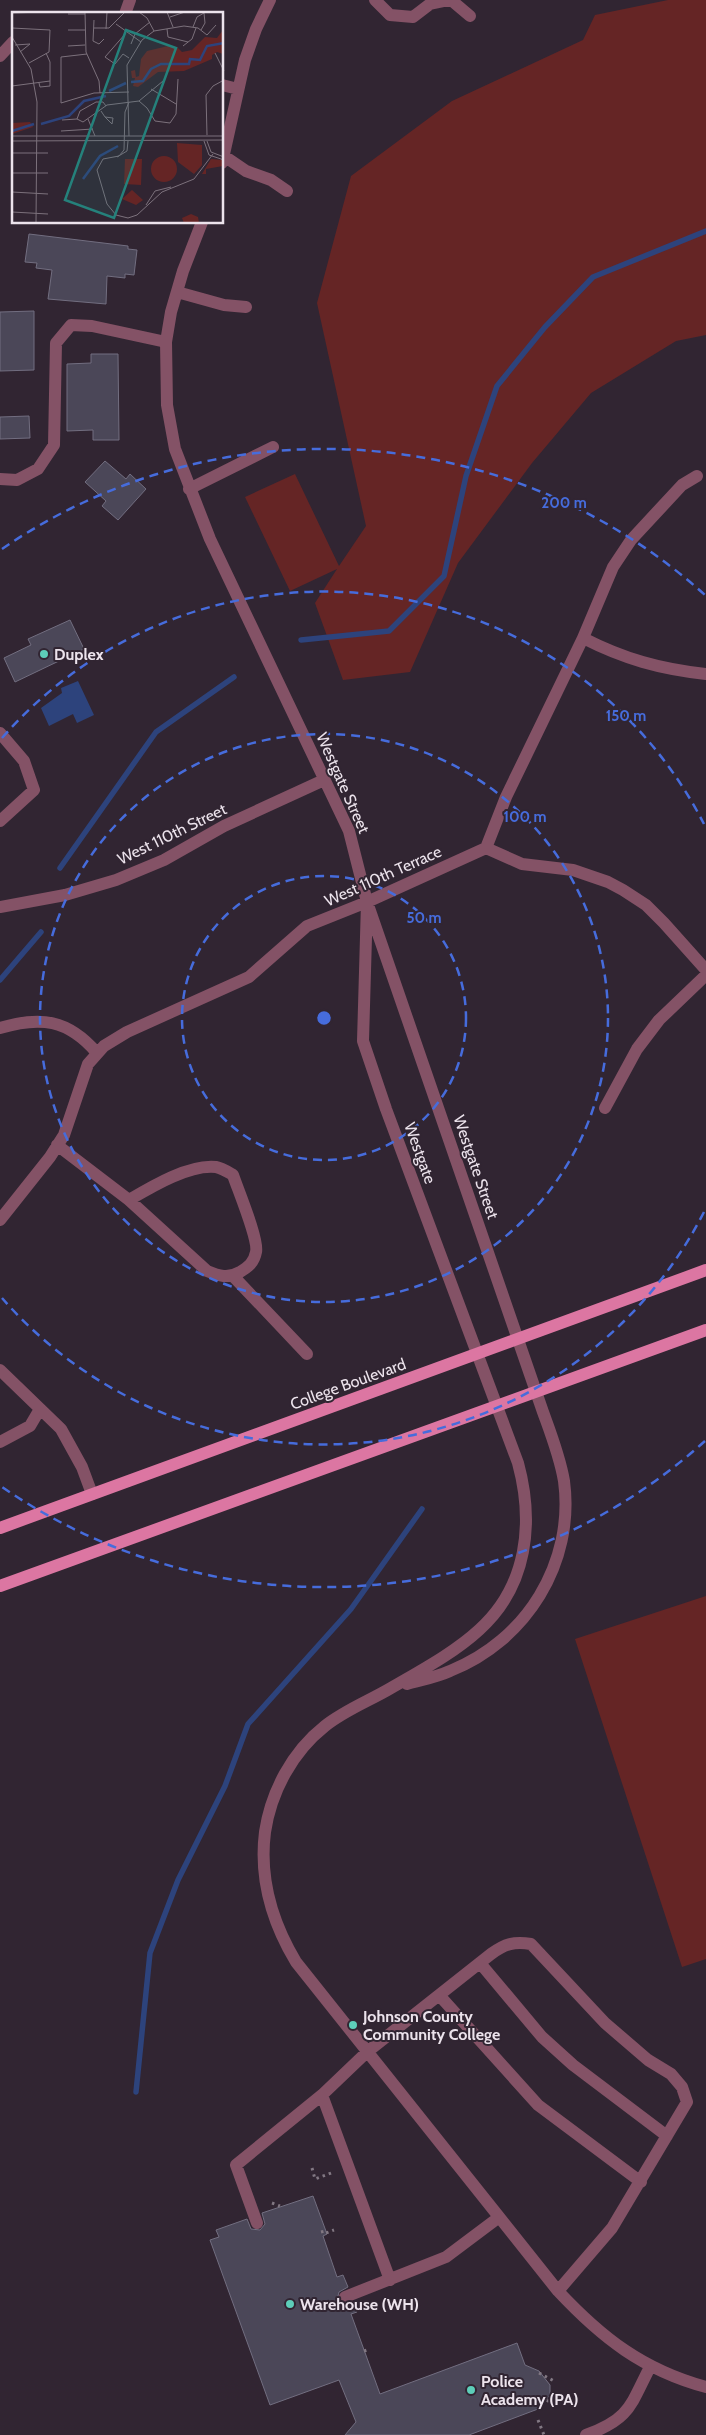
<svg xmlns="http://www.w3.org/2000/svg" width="706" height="2435" viewBox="0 0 706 2435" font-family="Cabin,sans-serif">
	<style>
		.green { fill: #652525 }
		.water { fill: #2d437c }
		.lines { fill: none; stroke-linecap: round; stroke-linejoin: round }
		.stream { stroke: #2d437c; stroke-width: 5.5 }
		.building { fill: #4b4758; stroke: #726e80 }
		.path { stroke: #827883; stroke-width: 3; stroke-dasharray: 2.5 4; stroke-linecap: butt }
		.minor { stroke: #845266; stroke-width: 12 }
		.major { stroke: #dc76a2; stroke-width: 12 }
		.ring { fill: none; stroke: #466cdc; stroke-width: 2.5; stroke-dasharray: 9 6 }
		.poi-dot { fill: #5dceb9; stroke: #312532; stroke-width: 2 }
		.labels { text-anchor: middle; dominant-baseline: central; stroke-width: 4; stroke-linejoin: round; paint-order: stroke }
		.poi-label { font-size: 16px; font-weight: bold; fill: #ece3ec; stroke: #312532; text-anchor: start }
		.street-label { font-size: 16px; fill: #ece3ec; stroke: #312532 }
		.inset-river { fill: none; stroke: #2d437c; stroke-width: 2.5 }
		.inset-road { fill: none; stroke: #7c717c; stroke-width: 1 }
		.view { fill: #25817b; fill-opacity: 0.15; stroke: #25817b; stroke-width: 2.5 }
		.inset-edge { fill: none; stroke: #ece3ec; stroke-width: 2.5 }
		.centre { fill: #466cdc; stroke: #312532; stroke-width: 2.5 }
		.ring-label { font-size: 15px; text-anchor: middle; font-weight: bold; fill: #466cdc; stroke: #312532; stroke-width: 4; stroke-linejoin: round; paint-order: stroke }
	</style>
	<rect width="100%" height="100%" fill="#312532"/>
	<path class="green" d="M668,0H706V335L676,341L591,393L532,463L458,563L410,672L343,680L315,603L337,569L290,591L245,497L295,474L339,566L366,526L317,303L351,176L452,101L583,40L595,15Z
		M706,1596V1959L682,1967L575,1639Z"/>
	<path class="water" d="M78,681L94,715L77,723L73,714L49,726L41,708L62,693L61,688Z"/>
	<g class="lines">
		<path class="stream" d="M301,640L389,631L444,576L466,476L497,386L545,327L593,277L706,231
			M60,868L156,732L234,677
			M0,980L41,932
			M136,2092L150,1953L178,1880L225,1786L248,1724L351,1609L422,1509"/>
	</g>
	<path class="building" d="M29,234L128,246V249L137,250L134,275L125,274V278L107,276L106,304L48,299L52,270L36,268L37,263L25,262Z
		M34,311V370L0,371V312Z
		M91,354H118L119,440H93V430L67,431V364L91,363Z
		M29,416L30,438L0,439V417Z
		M105,461L126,479L130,474L146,489L118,520L102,506L106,501L85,482Z
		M70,620L84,649L15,682L4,658L31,645L28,639Z
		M313,2196L327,2234L323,2236L337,2277L343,2275L348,2287L339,2292L337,2300L343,2305L353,2302L357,2312L351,2314L380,2394L517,2343L525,2365L539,2371L550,2385V2395L538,2409L469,2435H345L356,2422L339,2380L270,2405L210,2240L219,2237L216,2230L247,2219L251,2229L260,2230L265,2224L262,2213Z"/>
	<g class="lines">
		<path class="path" d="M312,2168L315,2179L334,2172
			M272,2203L280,2206
			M321,2232L325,2231L326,2233L334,2230
			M364,2351L367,2350
			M539,2373L554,2381
			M547,2400L552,2404
			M538,2420L544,2435"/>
		<path class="minor" d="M375,0L390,15L413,17L430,4L449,0
			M451,0L470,16
			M125,14L130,0
			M0,56L13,42
			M222,85L238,89
			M224,156L246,171L271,180L287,191
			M222,163L245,60L256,29L270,0
			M202,222L183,271L171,312L166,342L167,405L175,449L210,539L349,831L367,902L543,1412C551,1434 560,1457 564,1481C575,1563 526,1641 450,1671C437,1677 421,1680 407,1684
			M177,292L224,305L246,307
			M0,479L17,480L38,469L54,445L56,343L71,325L92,326L166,342
			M189,489L273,447
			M583,638C624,659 660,669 706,674
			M0,733L24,761L34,790L0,821
			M486,848L522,864L573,870L608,882L623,890L646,905L664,923L706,970
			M367,902L363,1041L386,1109L518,1463C534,1522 528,1586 479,1630C454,1653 420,1671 391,1688C369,1701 345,1710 325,1726C292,1752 271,1792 265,1832C259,1879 272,1922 296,1962L558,2291C602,2338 643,2370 706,2387
			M0,907L65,895L116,880L164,860L224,826L324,780
			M0,1028C40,1016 68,1019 97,1053
			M605,1108L637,1049L659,1020L706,975
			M57,1145L129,1200C151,1187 189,1164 216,1167C222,1168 228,1172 233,1175C238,1190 259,1240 256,1252C254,1263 248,1267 240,1272C228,1279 219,1276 207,1271L129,1200
			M0,1220L50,1157L64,1135L88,1064L104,1046L127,1032L249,977L307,926L367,902L486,848L506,797L583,638L613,567L631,540L682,485L697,476
			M233,1276L307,1354
			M0,1370L61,1429L82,1467L92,1494
			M0,1442L30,1426L40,1409
			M480,1963L542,2037L573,2065L667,2136
			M439,1995L538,2105L641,2182
			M322,2095L390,2280
			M257,2223L236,2165L322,2095L367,2052L491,1954C505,1944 514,1941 531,1944L605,2023L648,2060L671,2074L682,2087L687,2102L612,2228L558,2291
			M345,2297L446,2257L498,2218
			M586,2435C630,2419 630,2406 650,2367"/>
		<path class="major" d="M0,1528L706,1270
			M0,1586L706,1330"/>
	</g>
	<g class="ring">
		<circle cx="324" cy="1018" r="142"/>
		<circle cx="324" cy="1018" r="284"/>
		<path d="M704 1212A427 427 0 0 1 2 1298M2 738A427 427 0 0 1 704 824"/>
		<path d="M705 1441A569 569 0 0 1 2 1487M2 549A569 569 0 0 1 705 595"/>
	</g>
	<g class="poi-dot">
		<circle cx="44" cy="654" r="5"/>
		<circle cx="353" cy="2025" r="5"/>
		<circle cx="290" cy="2304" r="5"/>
		<circle cx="471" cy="2390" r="5"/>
	</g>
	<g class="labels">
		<g class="poi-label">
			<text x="54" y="654">Duplex</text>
			<text x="363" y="2016">Johnson County<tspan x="363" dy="18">Community College</tspan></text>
			<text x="300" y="2304">Warehouse (WH)</text>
			<text x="481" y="2381">Police<tspan x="481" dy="18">Academy (PA)</tspan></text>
		</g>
		<g class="street-label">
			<text transform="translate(343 783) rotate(66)">Westgate Street</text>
			<text transform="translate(172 834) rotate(-26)">West 110th Street</text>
			<text transform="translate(383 876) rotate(-24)">West 110th Terrace</text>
			<text transform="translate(420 1153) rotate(70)">Westgate</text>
			<text transform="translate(476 1167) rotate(71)">Westgate Street</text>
			<text transform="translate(348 1384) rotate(-20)">College Boulevard</text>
		</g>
	</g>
	<g transform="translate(12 12)">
		<rect width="211" height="211" fill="#312532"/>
		<path d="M211,18V42L205,40L200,43V47L172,59L146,60L126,75L121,74L123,66H120L119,59L123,58L124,65L127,64L129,47L135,39L156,34L165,35L170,40L180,38L193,25L205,26ZM18,110L21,115L0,122V111ZM165,131L190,133V153L182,162L166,150ZM139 157a13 13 0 1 1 26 0a13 13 0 1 1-26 0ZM113,147H130L129,173L112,172ZM199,147L211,148V154L194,157V162H190ZM120,178L131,188L124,193L110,187ZM179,202L186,205L187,211H172L170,206Z" fill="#652525"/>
		<path class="inset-river" d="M119,70L131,69L139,57L149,52H177L178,47L188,48L195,34L212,31M97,79L114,71M29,112L57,104L72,89L94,84M0,119L22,112M71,167L88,144L106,134"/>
		<path class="inset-road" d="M73,0L74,40L87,69L88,81M127,0L135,6L142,19M155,0L161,15M0,1L31,0M56,2H73M158,5L173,0M82,8L81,29L87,32L92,27M104,12L129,30M181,15L185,5L192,1M0,16L38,18L37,40L17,51M82,16H97L113,0M94,17L95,0M155,17L156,25L176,30M56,18H73M189,18L193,11L192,1M114,21L93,45L103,52L111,42L117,46M0,25L19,57L25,90L24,211M119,32L123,22L138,10M3,33L18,32L8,40M56,34L73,33M171,34L180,27L184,16M203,41L212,59M75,42L49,45V91L82,81L117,80M27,71L28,75L38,74V69M0,74L38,69V50L34,41M139,77L164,92M127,89L135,96L143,109L158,111L164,102L166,67M117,90L113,100L112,138L107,144L91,147L85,158L95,192L104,203L116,206L125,203L150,180L182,167L201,142M94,94L91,90H84L68,99L65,107L71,110L95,93L127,89L151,69M89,99L93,105L101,106L100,112L93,105M76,107L83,124M50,108L65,107M49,119L81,117M195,123L194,83L201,74L212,68M0,124H212M117,124L115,53L130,28L142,19L172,14L186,16L195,23L204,13M0,129L212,128M192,129L197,143L212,148M195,129L199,140L212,145M0,141H36M105,145L115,139L116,129M0,161H36M0,180L36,182M134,193L143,179L159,175M0,200L36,202"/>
		<path class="view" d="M114,18L164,36L102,206L53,188Z"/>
		<rect width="211" height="211" class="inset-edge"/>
	</g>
	<circle cx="324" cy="1018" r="8" class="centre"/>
	<g class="ring-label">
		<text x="564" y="508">200 m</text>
		<text x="626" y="721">150 m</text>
		<text x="525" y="822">100 m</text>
		<text x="424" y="923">50 m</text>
	</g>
</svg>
